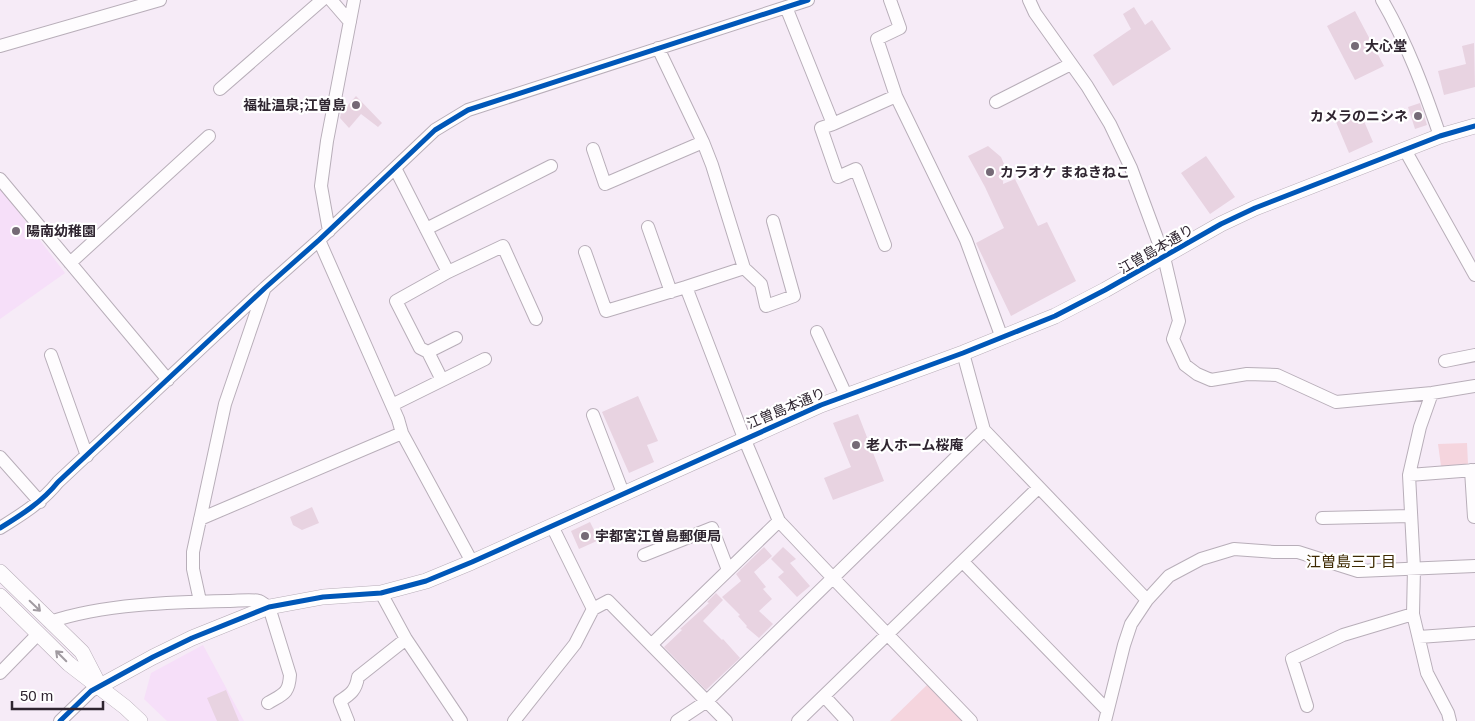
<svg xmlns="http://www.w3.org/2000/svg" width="1475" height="721" viewBox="0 0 1475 721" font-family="Arial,'Noto Sans JP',sans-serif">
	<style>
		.built { fill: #f6dff9 }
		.green { fill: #f5d5de }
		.building { fill: #e8d3e1 }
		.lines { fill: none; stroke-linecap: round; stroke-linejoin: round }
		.minor-casing { stroke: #b8aeb9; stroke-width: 14 }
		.tertiary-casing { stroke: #b8aeb9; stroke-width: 16 }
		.minor { stroke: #fefcfe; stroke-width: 12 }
		.tertiary { stroke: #fefcfe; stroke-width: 15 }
		.cycleway-casing { stroke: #fff; stroke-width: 8 }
		.cycleway { stroke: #0057b8; stroke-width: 5 }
		.oneway { stroke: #a19ba1 }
		.poi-dot { fill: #756a76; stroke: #fff; stroke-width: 2 }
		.labels { text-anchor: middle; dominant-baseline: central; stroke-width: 4.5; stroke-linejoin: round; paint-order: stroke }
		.poi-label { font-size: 14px; font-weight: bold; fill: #2f2530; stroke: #fff; text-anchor: start }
		.street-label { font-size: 14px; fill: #2f2530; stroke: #fff }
		.neighbourhood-label { font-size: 15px; fill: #3e2a02; stroke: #fff }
	</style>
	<rect width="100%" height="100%" fill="#f6ebf7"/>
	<path class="built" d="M0,188L65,273L0,319Z
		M203,645L244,721H167L144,699L151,673Z"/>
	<path class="green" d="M1467,443L1468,464L1441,466L1438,444Z
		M927,685L962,721H890Z"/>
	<path class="building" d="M1134,7L1145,25L1152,20L1171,49L1113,86L1093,55L1131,29L1123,14Z
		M1355,11L1384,66L1355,80L1327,26Z
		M1474,43L1475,87L1444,95L1438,71L1466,64L1462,46Z
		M356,96L382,123L378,127L361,114L349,128L340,118L341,113Z
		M1420,103L1427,125L1415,129L1408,107Z
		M1360,112L1373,142L1349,153L1336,122Z
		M988,146L1001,157L1004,164L1003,184L1015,179L1038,226L1047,222L1076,281L1011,316L976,243L1004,228L985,187L968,156Z
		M1206,156L1235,197L1210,214L1181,173Z
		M638,396L658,441L647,445L654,462L629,473L602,412Z
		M858,414L884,481L833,500L824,478L851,467L833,423Z
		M312,507L319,523L302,530L293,525L290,517Z
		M590,522L599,540L579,549L571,531Z
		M764,547L772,556L754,572L766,587L763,589L772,599L759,611L773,624L759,638L746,627L747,626L738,616L740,615L722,597L741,581L736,574Z
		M783,547L796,559L790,563L810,586L797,597L778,577L784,572L771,559Z
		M716,593L723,600L703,621L722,640L723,639L740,658L706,690L664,647L682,630L680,629L709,603L707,602Z
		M226,690L239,721H217L207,698Z"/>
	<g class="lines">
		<g class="minor-casing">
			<path id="minor" d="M331,0L350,22
				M890,0L900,28L877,39L896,96
				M1029,0L1035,13L1087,86L1110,124L1131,168L1164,257L1179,321L1173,339L1185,365L1197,374L1211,380L1247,374L1277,375L1336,402L1432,393L1475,386
				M1382,0C1407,43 1424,89 1440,136
				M786,7L833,124L896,96L966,240L1002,338
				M0,46L160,0
				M658,48L703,142L712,165L744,268L686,287L744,438L779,521L833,578L971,721
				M220,89L322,0
				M996,102L1071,64
				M833,124L821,128L838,177L856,169L885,245
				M593,149L605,184L703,142
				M1405,150L1475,275
				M395,168L448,272
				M0,179L168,380
				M648,227L671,292
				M426,229L551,166
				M329,231L321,186L327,141L354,0
				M319,240L398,419L402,433L472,562
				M585,252L606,311L686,287
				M70,263L209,136
				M744,268L761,284L766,306L794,296L773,221
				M817,332L846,395
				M428,352L456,338
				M963,353L984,430L1147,600
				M51,355L87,456
				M1445,361L1475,355
				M442,380L428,352L420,348L396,301L448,272L503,246L536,319
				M1432,393L1420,427L1409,475L1414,568L1413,614L1427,673L1448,713L1450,721
				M392,405L485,359
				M593,415L623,493
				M0,457L40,502
				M1471,470L1474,517
				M1409,475L1475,470
				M1322,518L1411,516
				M200,519L402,433
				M552,526L593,609
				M0,528C21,515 42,502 58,482L265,288L319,240L435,130L468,110L808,0
				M644,555L712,528L728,570
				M963,562L1107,710
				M381,593L406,639L461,721
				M200,601L193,569V552L225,404L264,290
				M50,622C102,604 174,602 228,601C237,601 251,599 259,601C262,602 266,606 269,607L290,675C289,694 283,694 268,703
				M1419,637L1475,633
				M651,645L779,521
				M0,673L38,634
				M824,696L847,721
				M1307,706L1292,659L1343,635L1413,614
				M60,721L91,691L100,686
				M348,721L340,701C351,694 356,690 358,677L406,639
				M514,721L575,644L593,609L608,601L726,721
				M677,721L707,701L984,430
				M798,721L1038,488
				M1105,721L1124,645L1131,624L1147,600L1169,576L1201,559L1234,549L1274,552H1298L1358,571L1475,566"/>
		</g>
		<g class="tertiary-casing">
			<path id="tertiary" d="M0,572L82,652L98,683
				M0,596L69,664L125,707L140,721
				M100,686L153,657L192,638L269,607L323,597L381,593L426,581L472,562L821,405L963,353L1055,316L1105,290L1221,224L1255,208L1440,136L1475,126"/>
		</g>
		<use href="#minor" class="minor"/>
		<use href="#tertiary" class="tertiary"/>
		<g class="cycleway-casing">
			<path id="cycleway" d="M0,528C21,515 42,502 58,482L265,288L319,240L435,130L468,110L808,0
				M60,721L91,691L153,657L192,638L269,607L323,597L381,593L426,581L472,562L821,405L963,353L1055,316L1105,290L1221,224L1255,208L1440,136L1475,126"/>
		</g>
		<use href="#cycleway" class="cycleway"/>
	</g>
	<defs><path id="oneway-shaft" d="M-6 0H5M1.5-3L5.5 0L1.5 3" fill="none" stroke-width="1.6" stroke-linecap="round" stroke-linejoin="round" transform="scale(1.25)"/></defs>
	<g class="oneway">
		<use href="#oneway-shaft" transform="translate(35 606) rotate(44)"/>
		<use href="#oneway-shaft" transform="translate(61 656) rotate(-135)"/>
	</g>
	<g class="poi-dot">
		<circle cx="1355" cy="46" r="5"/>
		<circle cx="356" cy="105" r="5"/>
		<circle cx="1418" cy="116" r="5"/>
		<circle cx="990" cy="172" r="5"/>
		<circle cx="16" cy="231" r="5"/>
		<circle cx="856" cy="445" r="5"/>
		<circle cx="585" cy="536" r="5"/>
	</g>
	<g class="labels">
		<g class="poi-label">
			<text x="1365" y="46">大心堂</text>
			<text x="346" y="105" text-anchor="end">福祉温泉;江曽島</text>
			<text x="1408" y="116" text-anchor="end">カメラのニシネ</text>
			<text x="1000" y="172">カラオケ まねきねこ</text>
			<text x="26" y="231">陽南幼稚園</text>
			<text x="866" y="445">老人ホーム桜庵</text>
			<text x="595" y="536">宇都宮江曽島郵便局</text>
		</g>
		<g class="street-label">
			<text transform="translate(1156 249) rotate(-30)">江曽島本通り</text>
			<text transform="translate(786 408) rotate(-23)">江曽島本通り</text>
		</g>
		<g class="neighbourhood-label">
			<text x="1351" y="561">江曽島三丁目</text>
		</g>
	</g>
	<path d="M12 701v8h91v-8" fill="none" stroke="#2f2530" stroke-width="2.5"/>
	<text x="20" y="701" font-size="15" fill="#2f2530" stroke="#ffffff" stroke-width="4" paint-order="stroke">50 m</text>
</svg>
